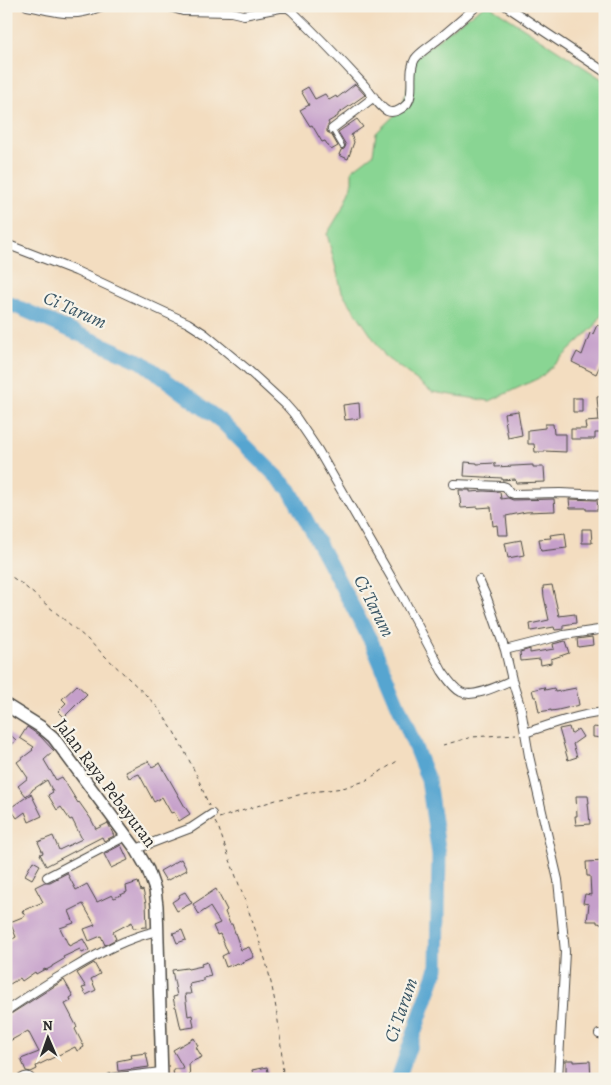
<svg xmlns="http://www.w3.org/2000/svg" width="611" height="1085" viewBox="0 0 611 1085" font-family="Alegreya,serif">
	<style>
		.green { fill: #89d593; stroke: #5a805f }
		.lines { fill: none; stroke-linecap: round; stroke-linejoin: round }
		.river { stroke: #56a5d0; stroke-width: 15 }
		.building { fill: #c59fca }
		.service-casing { stroke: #494641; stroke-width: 6 }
		.minor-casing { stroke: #494641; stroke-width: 10 }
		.secondary-casing { stroke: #494641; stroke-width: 14 }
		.path { stroke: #494641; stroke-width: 1; stroke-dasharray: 4 4; stroke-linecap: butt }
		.service { stroke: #fff; stroke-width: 4 }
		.minor { stroke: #fff; stroke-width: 8 }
		.secondary { stroke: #fff; stroke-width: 11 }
		.labels { text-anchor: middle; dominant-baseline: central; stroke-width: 4.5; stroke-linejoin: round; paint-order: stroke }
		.street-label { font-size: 18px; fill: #2b2b2b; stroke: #f7f3e8 }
		.water-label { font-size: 19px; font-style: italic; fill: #3a5665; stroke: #f7f3e8 }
	</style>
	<rect width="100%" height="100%" fill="#f7f3e8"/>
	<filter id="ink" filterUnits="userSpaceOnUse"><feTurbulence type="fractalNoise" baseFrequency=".02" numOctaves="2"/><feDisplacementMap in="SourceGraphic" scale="10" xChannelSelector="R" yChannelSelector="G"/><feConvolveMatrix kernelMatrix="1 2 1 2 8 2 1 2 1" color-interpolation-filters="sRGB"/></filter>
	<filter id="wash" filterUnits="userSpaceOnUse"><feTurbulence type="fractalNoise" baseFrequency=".0096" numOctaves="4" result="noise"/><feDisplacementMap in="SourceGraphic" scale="20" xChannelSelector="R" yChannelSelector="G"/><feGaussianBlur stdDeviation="1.12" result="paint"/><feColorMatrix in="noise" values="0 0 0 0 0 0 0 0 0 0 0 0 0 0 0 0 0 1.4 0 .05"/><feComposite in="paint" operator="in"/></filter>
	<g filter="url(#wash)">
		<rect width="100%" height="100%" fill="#f3ddc0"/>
		<path class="green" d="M484,6H490L605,81V309L595,326L541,377L490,401L432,392L385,356L342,292L327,234L344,206L352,186V170L373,154L376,133L401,109L415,59L449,30Z"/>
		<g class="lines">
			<path class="river" d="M6,302L142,362L222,422L290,490L372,643L401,712L428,780L439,855L437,968L398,1079"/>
		</g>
		<g id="blocks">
			<path class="building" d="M355,84L365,95L338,114V116L328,122L329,124L327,127V132L331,134L338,146L331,150L325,141L322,142L312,125L310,126L300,110L309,105L301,91L308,87L315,99L325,94L329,100L336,96L337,98Z
				M357,119L363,127L351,135L354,142L348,159L339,155L341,150L344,149L346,145L338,132Z
				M597,325L605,328V355L596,374L572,362L577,352L582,355L590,333L593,334Z
				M605,396V433H595V439H571V429H586L585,422L599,421L597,397Z
				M573,398H582V412H573Z
				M359,403L360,418L345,420L343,405Z
				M518,411L522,435L508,438L504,413Z
				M545,424H553L554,434H566V452L544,451L545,452H535L534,444H528V430L545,428Z
				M465,462L477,463V464L495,463V467L533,465V467H544L545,482L516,483L515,479L502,480V478L464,476Z
				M459,490H470V492L484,491L500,492L501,499L508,498L513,500L554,499L555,511L526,512L506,516L508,535H498L497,525L493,526L491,507L478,508V507L461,508Z
				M569,499L597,500L598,510H586V508H570Z
				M582,529H591L592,543H582Z
				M565,533L567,548L541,551L539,539L551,538L550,535Z
				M521,540L524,555L508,558L505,543Z
				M552,585L559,616L575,614L576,623L563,625V629L555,630L554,627L531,631L530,624L549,620L544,597L543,586Z
				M592,637L593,645L578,647L577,639Z
				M565,641L569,653L551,659V663L541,665L540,659L521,661L520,652L530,649V653L554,649L553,644Z
				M77,685L87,694L64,717L58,711L66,703L62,699Z
				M544,687L545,690L554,688L555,692L576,688L579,705L558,710L551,711V710L539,712L536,697H534L532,690Z
				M27,727L40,736L54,751L44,760L56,780L62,777L78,803L79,802L91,819L96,829L108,823L114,836L104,841L102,837L46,866L40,854L43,853L38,842L53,836L59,850L82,839L72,819L70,820L61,807L57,810L48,795L53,792L47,780L32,790V791L26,796L18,786L28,778L17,762L33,750L32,749L34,747L20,738Z
				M569,727L571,734L578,729L583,737L573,744L577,757L568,760L559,729Z
				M593,727L603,728L602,738L593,737Z
				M6,731L16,740L10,747L6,744Z
				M148,761L152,767L160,763L185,807L190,814L179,821L174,812L171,813L162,797L154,802L139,774L129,778L126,772Z
				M31,794L42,816L29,822L25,812L17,818L10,808Z
				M576,796H588L589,803H588L590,824L576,825L575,816H577Z
				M121,845L128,860L111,868L104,854Z
				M181,859L187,870L166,881L160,871Z
				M33,861L40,865L32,879L25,875Z
				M605,861V872H601L602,914H605V924L597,923V921H587L589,904L583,903L585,894L591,895L590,876H587L586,862Z
				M67,873L76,890L87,884L97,902L112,895L114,898L127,892L126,886L138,882L141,891L143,890L146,903L147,927L133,928L132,922L113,932L116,939L105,945L101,936L89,941L84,929L95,925L83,904L69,911L74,923L60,928L69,946L83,939L89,950L82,953L80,949L63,957L64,959L52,966V967L46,970L45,969L36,974L35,972L22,981L20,978L10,984L6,978V943L16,937L10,922L25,916L22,911L43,902L35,887L45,882H50Z
				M216,889L227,910L225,912L230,924H232L241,950L249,947L254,957L239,964L238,963L226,967L222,956L228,953L220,934L217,935L213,926L220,923L210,907L199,914L193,904Z
				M185,892L192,903L177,911L172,902L180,897L179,895Z
				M182,930L186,940L177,943L173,933Z
				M207,962L211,976L203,978V981L189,984L191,994H185L188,1016L192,1015L194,1027L181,1029L176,1007H175L173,997L177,996L172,970L187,968L188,969L202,966L201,964Z
				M94,963L100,974L91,979L96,990L86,995L82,988L86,987L77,973Z
				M64,980L73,996L70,998L71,1001L65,1004L77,1027L75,1029L84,1047L77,1051L75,1047L36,1066L37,1069L31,1072L26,1071L21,1059L39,1052L28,1031L6,1043V1017Z
				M194,1038L198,1046L196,1047L202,1057L189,1063L190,1079H174L173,1069H184L173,1050Z
				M146,1053L149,1067L118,1071L117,1061L132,1058L131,1055Z
				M566,1060H574V1062L590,1061L591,1079H566Z
				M267,1067L269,1077L254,1079L252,1070Z"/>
		</g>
	</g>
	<g filter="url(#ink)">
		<use href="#blocks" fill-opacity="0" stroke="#494641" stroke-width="1"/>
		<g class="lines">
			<g class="service-casing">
				<path id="service" d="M332,129L342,146"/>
			</g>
			<g class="minor-casing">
				<path id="minor" d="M27,6C45,9 65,16 83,12C90,11 96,8 103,6
					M167,6L183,11L231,12L244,15L280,8H288L292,11C317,35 341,60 364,85C371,93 379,107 387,111C394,114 402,109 407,104C416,91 407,72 415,59C420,52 429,47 436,41C450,30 463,18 477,6
					M506,6L605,72
					M332,129L374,97
					M6,244L76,271L188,323L205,334L247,369L285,404L293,413L318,450L402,596L442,671C447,678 453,688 461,692C473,699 500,685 512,680
					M454,484L503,486L506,487L510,493L513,494L560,493L605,495
					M479,580L487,598L505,650L512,680L521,709L529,756L558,880L565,952L558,1079
					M505,650L564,635L605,629
					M525,733C551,724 577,715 605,712
					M136,849L191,828L212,814
					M47,877L126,836
					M6,1011C28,996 49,982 72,969C99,953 126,938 157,931
					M599,1034L605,1035
					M111,1078L161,1072
					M21,1079C24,1077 28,1075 31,1079"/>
			</g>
			<g class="secondary-casing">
				<path id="secondary" d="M6,705L41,727L53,737L136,849L148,870L155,890L157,906L162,1079"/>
			</g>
			<path class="path" d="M6,573L22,584L86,638L147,696L159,709L173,730L184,750L198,778L209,806
				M443,745L472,737L516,734
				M219,818L276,800L312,792L343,788L365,781L399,760
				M215,822L219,829C234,873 252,917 266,962C276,1000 282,1040 283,1079"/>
			<use href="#service" class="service"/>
			<use href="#minor" class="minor"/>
			<use href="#secondary" class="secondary"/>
		</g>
	</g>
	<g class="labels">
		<g class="street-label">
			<text transform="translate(106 783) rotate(53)">Jalan Raya Pebayuran</text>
		</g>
		<g class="water-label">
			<text transform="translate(75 310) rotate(24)">Ci Tarum</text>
			<text transform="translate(374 606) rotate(63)">Ci Tarum</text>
			<text transform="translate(401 1010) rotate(-71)">Ci Tarum</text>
		</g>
	</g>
	<rect width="611" height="1085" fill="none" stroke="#f7f3e8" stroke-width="25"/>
	<g transform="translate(48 1038) rotate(358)" stroke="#f7f3e8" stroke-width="4" paint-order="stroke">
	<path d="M0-4L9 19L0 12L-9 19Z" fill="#2b2b2b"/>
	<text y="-8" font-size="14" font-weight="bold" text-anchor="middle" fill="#2b2b2b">N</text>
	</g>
</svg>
